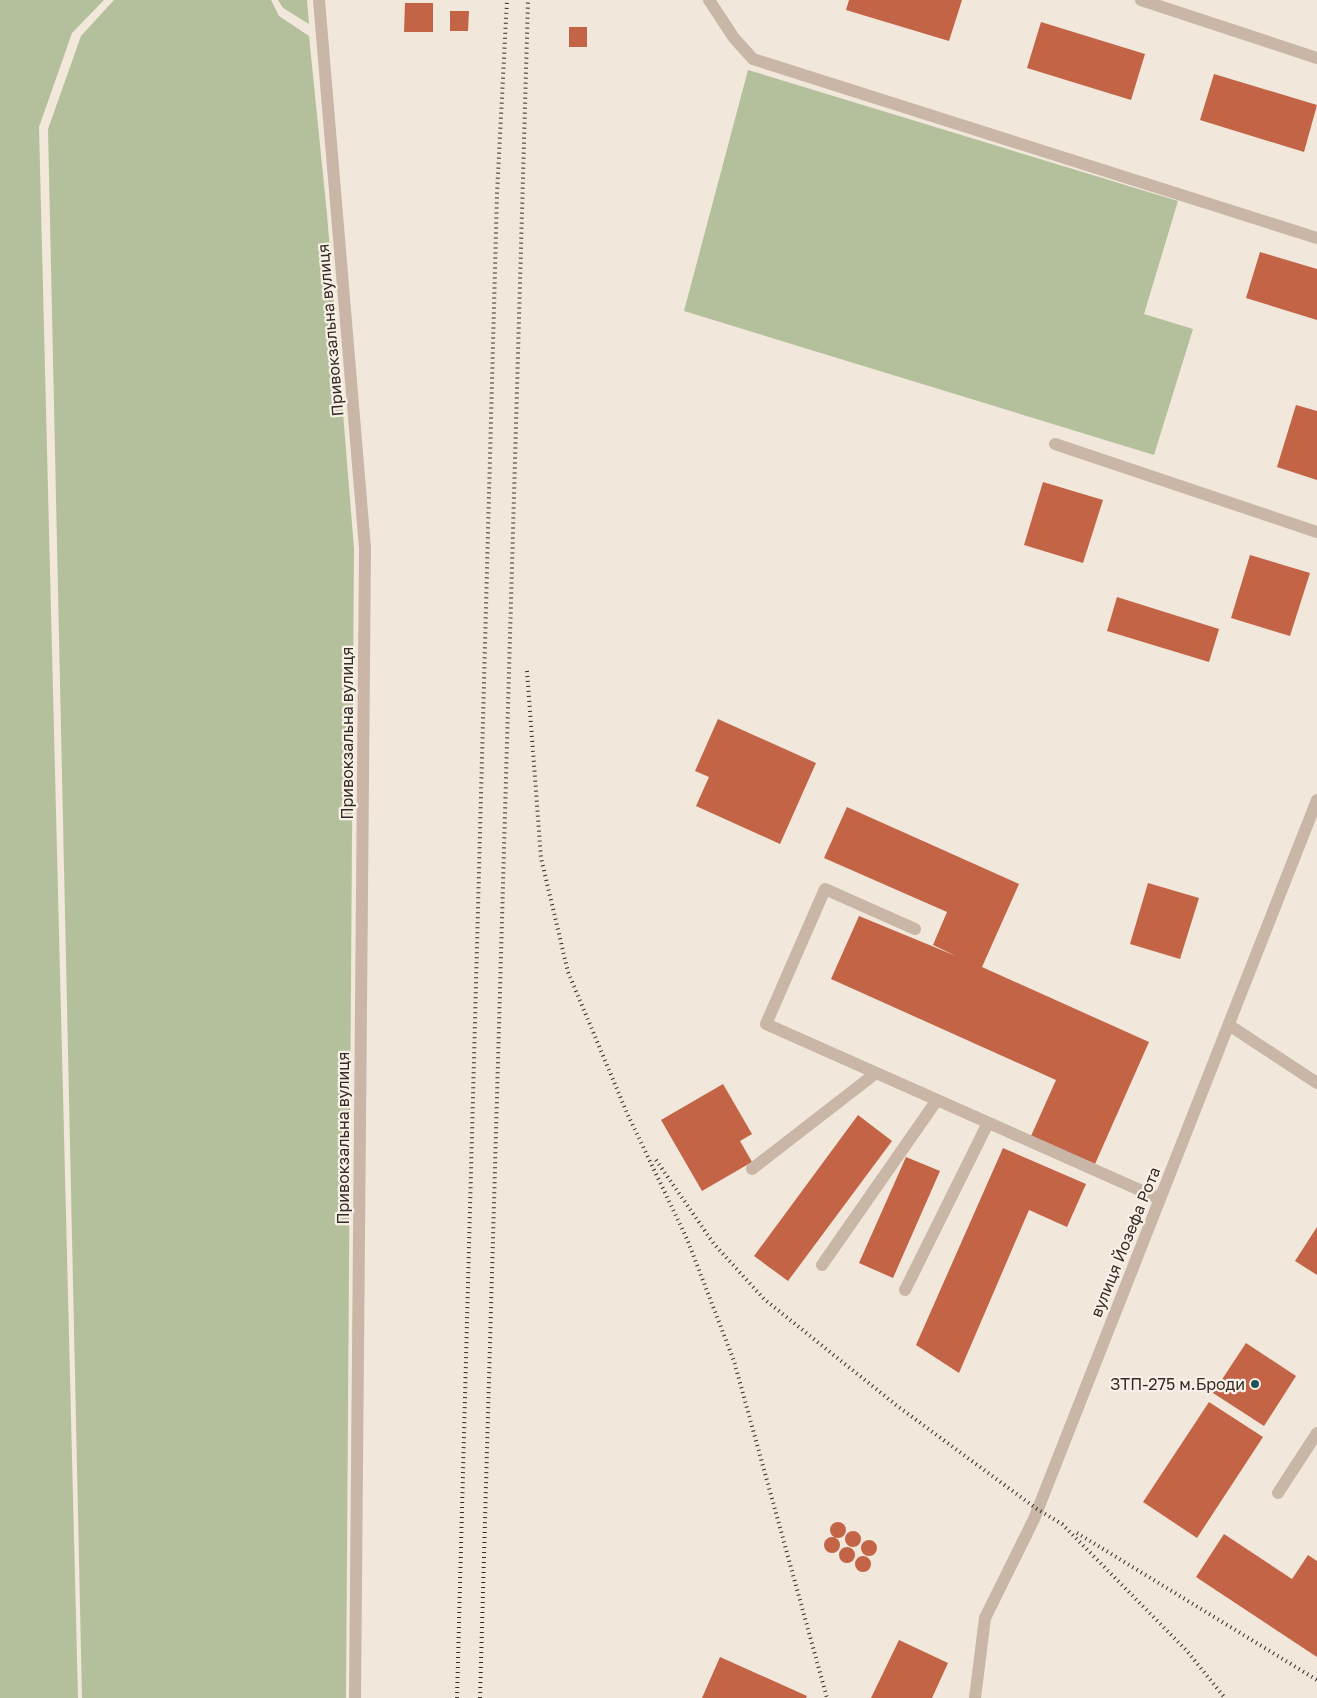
<svg xmlns="http://www.w3.org/2000/svg" width="1317" height="1698" viewBox="0 0 1317 1698" font-family="'Golos Text',sans-serif">
	<style>
		.green { fill: #b4c09b }
		.building { fill: #c46446 }
		.lines { fill: none; stroke-linecap: round; stroke-linejoin: round }
		.minor { stroke: #c9b6a7; stroke-width: 12 }
		.rail { stroke: #352c27; stroke-width: 4; stroke-dasharray: 1 4; stroke-linecap: butt }
		.poi-dot { fill: #1e5356; stroke: #f9f1e7; stroke-width: 2 }
		.labels { text-anchor: middle; dominant-baseline: central; stroke-width: 4.5; stroke-linejoin: round; paint-order: stroke }
		.street-label { font-size: 16px; fill: #352c27; stroke: #f9f1e7 }
		.poi-label { font-size: 16px; fill: #352c27; stroke: #f9f1e7; text-anchor: end }
	</style>
	<rect width="100%" height="100%" fill="#f1e7db"/>
	<path class="green" d="M0,0H104L72,33L39,127L78,1698H0Z
		M114,0H271L279,16L309,36L327,214L354,549L346,1698H82L48,129L81,36Z
		M278,0H307L309,24L283,8Z
		M748,70L1178,201L1144,314L1193,329L1154,455L684,311Z"/>
	<path class="building" d="M849,0H962L949,41L846,10Z
		M405,3H433V32H404Z
		M450,11H469L468,31H450Z
		M1041,22L1145,54L1131,100L1027,68Z
		M569,27H587V47H569Z
		M1214,74L1317,105L1304,152L1200,120Z
		M1260,252L1317,269V320L1246,298Z
		M1296,405L1317,411V480L1277,467Z
		M1043,482L1103,500L1083,563L1024,545Z
		M1250,555L1310,573L1290,636L1231,618Z
		M1117,597L1219,629L1209,662L1107,631Z
		M718,719L816,763L780,844L696,806L709,777L695,771Z
		M847,807L1019,884L982,967L1149,1042L1095,1164L1031,1136L1056,1080L831,979L859,916L956,956L933,945L947,912L824,858Z
		M1148,883L1199,898L1180,959L1130,944Z
		M723,1084L752,1134L740,1141L752,1162L702,1191L661,1120Z
		M858,1115L892,1141L788,1281L754,1256Z
		M1003,1148L1086,1184L1067,1227L1029,1210L959,1373L916,1345Z
		M906,1157L940,1171L893,1278L859,1263Z
		M1317,1227V1275L1295,1261Z
		M1246,1343L1296,1376L1264,1426L1213,1393Z
		M1209,1402L1263,1437L1197,1538L1143,1502Z
		M830 1530a8 8 0 1 1 16 0a8 8 0 1 1-16 0Z
		M845 1539a8 8 0 1 1 16 0a8 8 0 1 1-16 0Z
		M1224,1534L1292,1579L1308,1555L1317,1561V1657L1196,1577Z
		M824 1545a8 8 0 1 1 16 0a8 8 0 1 1-16 0Z
		M861 1548a8 8 0 1 1 16 0a8 8 0 1 1-16 0Z
		M839 1555a8 8 0 1 1 16 0a8 8 0 1 1-16 0Z
		M855 1564a8 8 0 1 1 16 0a8 8 0 1 1-16 0Z
		M899,1640L948,1663L932,1698H871Z
		M720,1657L807,1696L806,1698H702Z"/>
	<g class="lines">
		<path class="minor" d="M319,0L365,548L355,1698
			M709,0L734,38L753,59L1317,238
			M1141,0L1317,58
			M1055,444L1317,532
			M915,929L825,889L766,1024L1160,1199
			M1229,1025L1317,1083
			M752,1169L876,1073
			M822,1265L937,1100
			M905,1290L988,1123
			M1278,1493L1317,1433
			M975,1698L985,1618L1034,1519L1317,800"/>
		<path class="rail" d="M527,671L541,858L568,972L627,1113L687,1239L734,1361L827,1698
			M656,1160L714,1244L764,1299L896,1405L1037,1509L1062,1524L1187,1651L1225,1698
			M1077,1533L1317,1680
			M457,1698L497,194L507,0
			M480,1698L528,0"/>
	</g>
	<circle class="poi-dot" cx="1255" cy="1384" r="5"/>
	<g class="labels">
		<g class="street-label">
			<text transform="translate(330 330) rotate(-95)">Привокзальна вулиця</text>
			<text transform="translate(347 733) rotate(-90)">Привокзальна вулиця</text>
			<text transform="translate(343 1138) rotate(-90)">Привокзальна вулиця</text>
			<text transform="translate(1125 1242) rotate(-68)">вулиця Йозефа Рота</text>
		</g>
		<g class="poi-label">
			<text x="1245" y="1384">ЗТП-275 м.Броди</text>
		</g>
	</g>
</svg>
